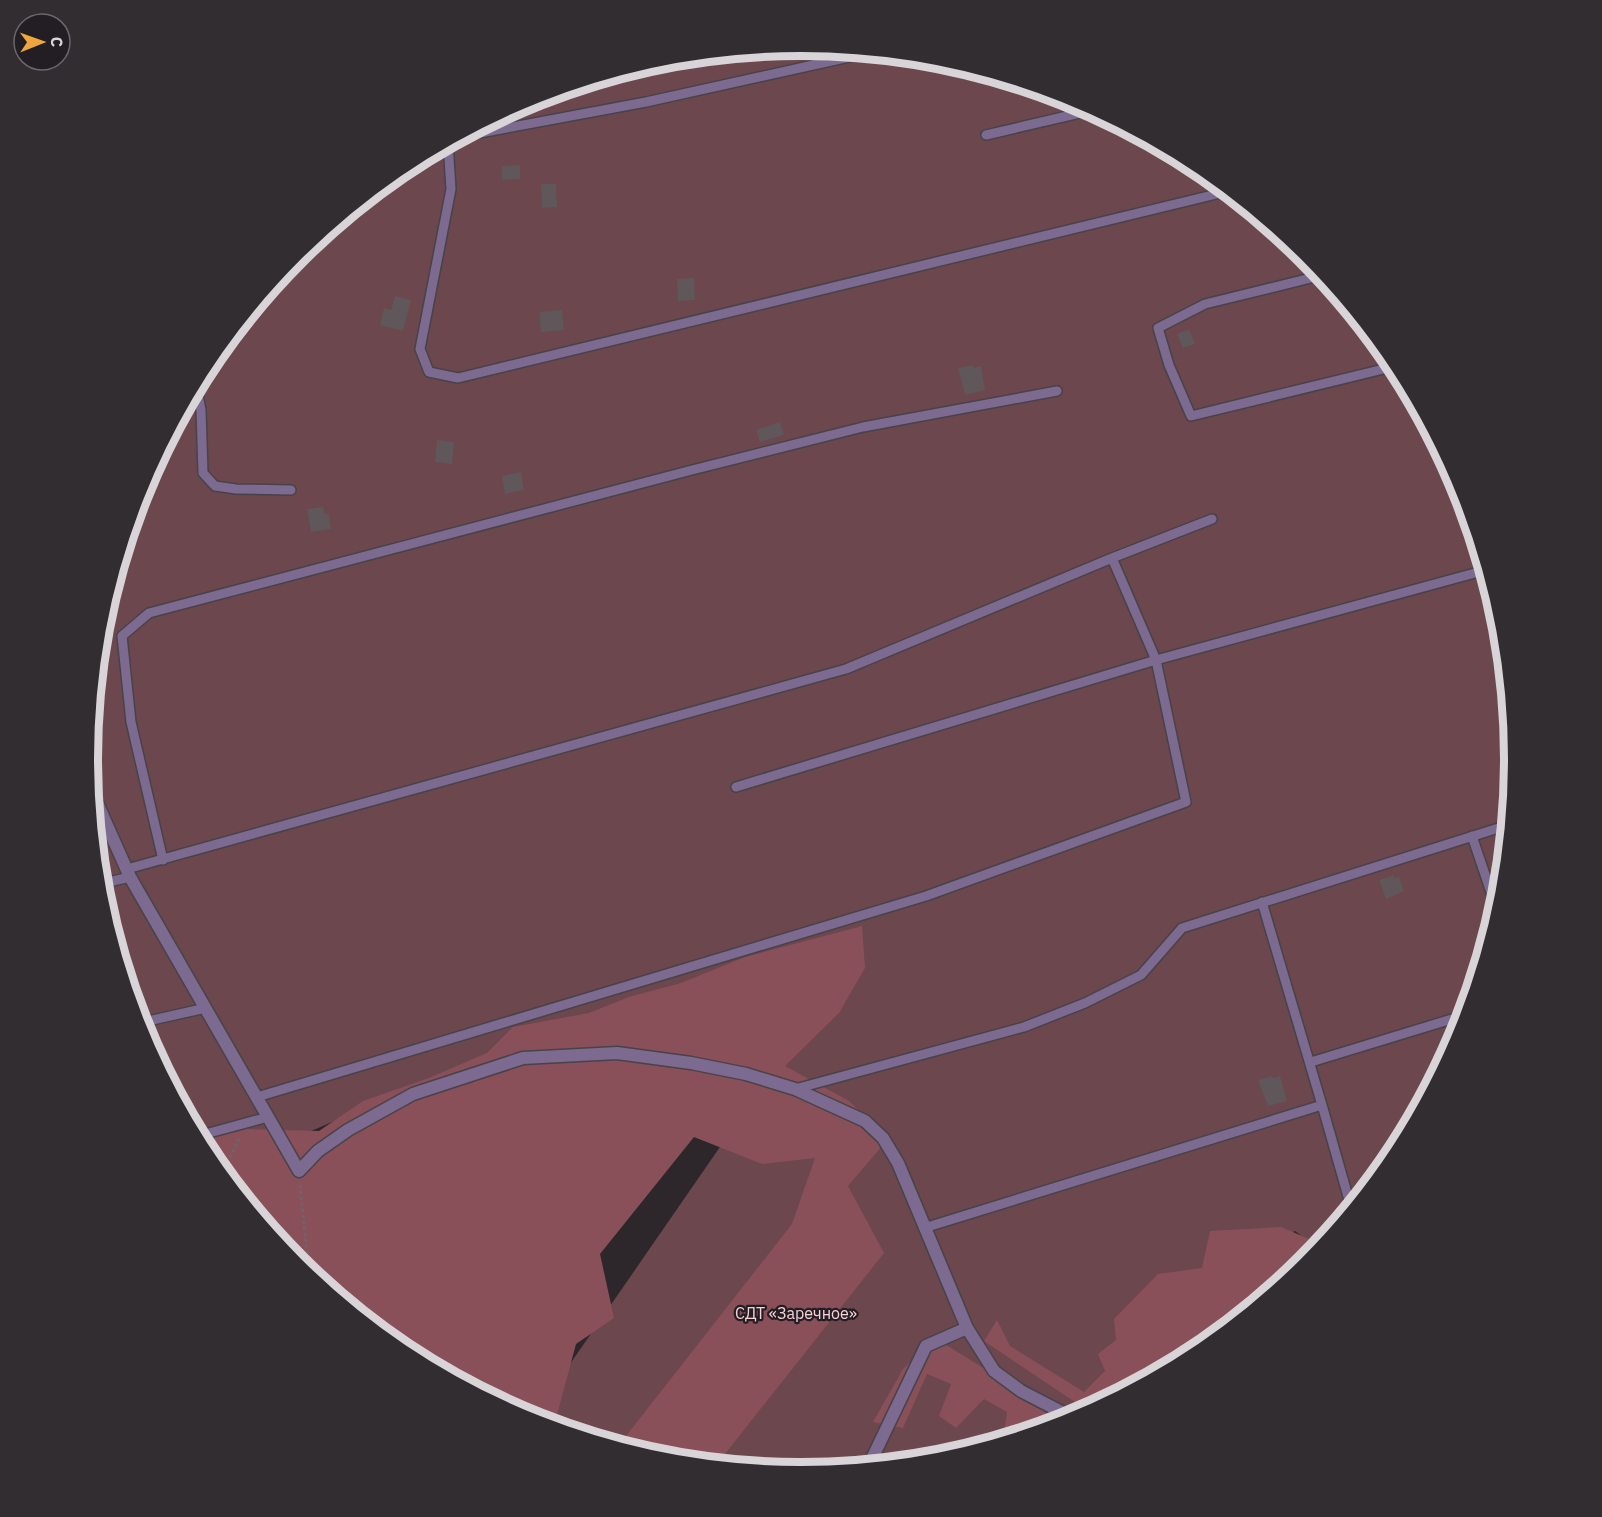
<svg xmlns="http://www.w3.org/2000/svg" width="1602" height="1517" viewBox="0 0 1602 1517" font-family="'IBM Plex Sans',sans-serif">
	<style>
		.green { fill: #6c474d }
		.forest { fill: #89505a }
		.building { fill: #5f575a }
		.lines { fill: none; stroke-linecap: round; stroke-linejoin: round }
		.lane-casing { stroke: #484348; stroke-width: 12 }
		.street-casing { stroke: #484348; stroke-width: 15 }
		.path { stroke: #6b666b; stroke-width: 3; stroke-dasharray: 3 3; stroke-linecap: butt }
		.lane { stroke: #7c6a90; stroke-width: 9 }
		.street { stroke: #7c6a90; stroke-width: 12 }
		.labels { text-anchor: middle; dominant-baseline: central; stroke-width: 4.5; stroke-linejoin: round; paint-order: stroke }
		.park-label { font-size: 16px; fill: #f7d1d6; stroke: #231e23 }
		.rim { fill: none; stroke: #d8d4d8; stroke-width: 8 }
	</style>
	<rect width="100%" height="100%" fill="#2d272c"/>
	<path class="green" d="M801,45L941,59L1074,99L1198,165L1306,254L1394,362L1460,486L1501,620L1514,759L1501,898L1460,1032L1394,1155L1318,1248L1295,1231L1129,1317L1123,1358L1074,1418L940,1458L801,1472L661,1458L532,1419L771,1073L468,1064L290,1140L208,1155L142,1031L101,897L88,758L101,619L142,485L208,362L297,254L405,165L528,99L662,59Z"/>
	<path class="forest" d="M862,926L865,968L839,1013L785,1066L849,1101L888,1139L848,1186L884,1253L717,1464L661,1458L619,1445L792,1224L815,1158L762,1164L694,1137L600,1254L614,1318L576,1344L554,1426L528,1418L404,1352L296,1263L208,1155L197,1134L212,1128L319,1131L363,1101L429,1078L487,1053L513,1027L589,1013L629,997L681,983L745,957Z
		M1281,1227L1321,1244L1305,1263L1197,1352L1074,1418L1003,1439L1007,1412L984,1399L956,1428L939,1416L951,1384L927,1374L903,1428L873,1422L903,1369L935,1338L1064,1418L1075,1402L984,1341L997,1320L1010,1346L1084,1392L1105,1371L1098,1354L1116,1340L1114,1319L1158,1274L1202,1268L1210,1231Z"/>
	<path class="building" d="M520,165V179L502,180V166Z
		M541,184H556L557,207L542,208Z
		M694,278L695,300L678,301L677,279Z
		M395,296L411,300L403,331L380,325L384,308L391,310Z
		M562,310L564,330L541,332L539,312Z
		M1189,329L1195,344L1183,348L1177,334Z
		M973,365V368L981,366L985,390L965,395L958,368Z
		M780,422L784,435L760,442L756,430Z
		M437,440L454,442L452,464L435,462Z
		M521,472L524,490L505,494L502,476Z
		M323,507L324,514H329L331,529L311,532L307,509Z
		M1394,875V878L1399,876L1404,891L1386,899L1379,880Z
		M1272,1076L1273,1078L1280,1076L1287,1101L1268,1106L1258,1080Z"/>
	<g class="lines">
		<g class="lane-casing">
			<path id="lane" d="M464,133L469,135L646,102L872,52
				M986,135L1093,110
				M448,142L451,189L420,349L429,372L458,378L1229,191
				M1323,275L1205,304L1158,328L1169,365L1191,416L1396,366
				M196,384L201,410L203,473L215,486L236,489L291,490
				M1112,558L1212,519
				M736,787L1156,660L1486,570
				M1472,836L1497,910
				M163,860L131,722L122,636L149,613L692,470L863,427L1057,391
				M127,869L846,669L1112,558L1156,660L1186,802L926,896L257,1097
				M100,884L130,877
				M139,1023L206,1008
				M1311,1062L1465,1015
				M795,1089L1024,1027L1085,1003L1141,975L1182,928L1508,825
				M1322,1105L1351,1207
				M198,1136L268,1117
				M924,1228L1322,1105L1262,902"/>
		</g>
		<g class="street-casing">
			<path id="street" d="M90,787L130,877L299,1171L318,1151L348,1130L413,1094L523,1058L617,1053L691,1063L746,1074L795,1089L865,1121L883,1138L898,1163L967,1328L994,1371L1021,1391L1073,1418
				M869,1465L926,1346L967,1328"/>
		</g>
		<path class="path" d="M223,1174L239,1138
			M300,1185L309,1273"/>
		<use href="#lane" class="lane"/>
		<use href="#street" class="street"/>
	</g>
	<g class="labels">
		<g class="park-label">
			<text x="796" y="1313">СДТ «Заречное»</text>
		</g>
	</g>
	<path d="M0 0H1602V1517H0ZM98 759a703 703 0 1 1 1406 0a703 703 0 1 1-1406 0Z" fill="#312d31" fill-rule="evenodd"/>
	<path class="rim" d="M98 759a703 703 0 1 1 1406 0a703 703 0 1 1-1406 0Z"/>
	<g transform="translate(42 42) rotate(89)"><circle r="28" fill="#231e23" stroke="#6b676b" stroke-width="1.5"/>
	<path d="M0-4.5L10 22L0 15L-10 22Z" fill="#efa73d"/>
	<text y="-9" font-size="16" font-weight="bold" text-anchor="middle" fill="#d8d4d8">С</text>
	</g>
</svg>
